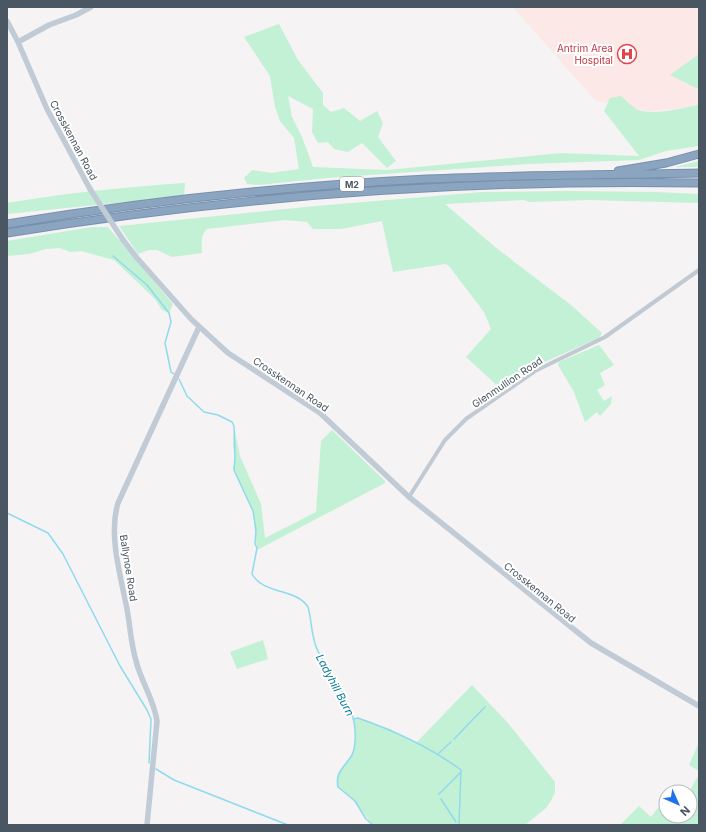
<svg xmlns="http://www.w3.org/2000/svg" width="706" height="832" viewBox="0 0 706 832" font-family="Inter,sans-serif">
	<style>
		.medical { fill: #fce8e6 }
		.green { fill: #c3f1d5 }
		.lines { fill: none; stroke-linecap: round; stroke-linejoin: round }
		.stream { stroke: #90daee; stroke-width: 1.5 }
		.highway-casing { stroke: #7690ad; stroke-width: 9 }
		.street { stroke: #c1cad2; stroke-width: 4 }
		.secondary { stroke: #c1cbd6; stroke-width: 5.5 }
		.highway { stroke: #8ba5c1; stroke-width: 7 }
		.secondary-bridge { stroke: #c1cbd6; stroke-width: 5.5 }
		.labels { text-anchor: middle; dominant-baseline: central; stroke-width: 4; stroke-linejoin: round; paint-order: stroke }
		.shield { fill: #fff; stroke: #808990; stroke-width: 1 }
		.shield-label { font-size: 9px; font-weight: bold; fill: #4a5661 }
		.health-label { font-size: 10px; fill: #be3a42; stroke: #fff; text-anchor: end }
		.street-label { font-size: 10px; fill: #4a5661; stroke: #fff }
		.water-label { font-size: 11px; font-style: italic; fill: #0c7c9b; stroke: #fff }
	</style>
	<rect width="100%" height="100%" fill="#f5f3f3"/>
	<path class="medical" d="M513,7H699V103L686,108L649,111L596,101Z"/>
	<path class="green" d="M279,24L298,60L323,93V105L331,112L344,108L360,121L377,111L383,123L378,137L396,161L387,168L362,143L348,152L334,149L328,142L318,143L312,132L313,109L288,96L292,117L302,137L313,167L387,170L561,153L639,156L604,111L610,98L621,96C626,100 632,107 638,110C653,115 684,109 699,104V146L666,151L639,160L528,164L327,178L259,185L247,184L244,178L252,170L271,173L299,169L294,138L280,121L275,107L270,76L244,37Z
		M699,54V87L696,88L670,75Z
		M699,161V167H675Z
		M185,183L184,196L7,214V203C66,193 126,187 185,183Z
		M569,191L655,192L699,194V203L589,200L530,202L524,200L445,204L495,247L571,305L602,333L599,338L540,364L502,390L466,357L491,329L484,312L449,266L446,264L393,272L382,221L341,229H313L307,222L285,220L207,229C200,235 202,245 202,253L172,257L157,250H149L138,254L119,226L316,206L483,192Z
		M92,227H108L173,304L169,313L162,310L155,299L114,260L81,251L70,252L60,248L46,249L29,254L7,256V241Z
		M599,345L614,365L600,373L605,385L597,390L604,401L612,396L611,404L600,416L597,412L585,422L574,392L558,365L559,362Z
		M332,430L385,481V483L257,550L253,511L236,476L233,468L235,457L233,445L234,432L235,431L240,456L261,504L265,538L316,512L321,441Z
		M263,640L268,659L237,669L230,652Z
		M472,685L508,723L555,782V792L551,801L546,808L525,825H373C365,816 358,804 349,796C346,793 340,790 338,786C332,772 348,763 353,753C356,743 357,728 353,719L358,718L390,729L416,743Z
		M699,742V771L689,765Z
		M699,774V825H620L639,806L651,817L666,797V816H690L689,792Z"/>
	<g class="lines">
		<path class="stream" d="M113,256L147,285L169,313L171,322L165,343L171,372L174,374
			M179,379L187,396L204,412L218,415L232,422L234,426L235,457L234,470L253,511L256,530L255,544L257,548L252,574C264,595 296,588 308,607C312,621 311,636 317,649C327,672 350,697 354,722C356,732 356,746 352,755C345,767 335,772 338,787L355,801L366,819L373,825
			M7,513L48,533L63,554L120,666L147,710L151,719L149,763
			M353,719L358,718C395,731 430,747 461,770
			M454,739L485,707
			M439,753L451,742
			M156,769L174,780L288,825
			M439,794L461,772
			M441,799L456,822
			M459,825L461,770"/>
		<g class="highway-casing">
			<path id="highway" d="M618,171L666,163L699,154
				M7,224C146,201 286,186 427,179C518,175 608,175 699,173
				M7,233C235,196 468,179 699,183"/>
		</g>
		<path class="street" d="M409,497L445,440L466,419L535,371L605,337L699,270"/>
		<path class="secondary" d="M7,21L18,42L47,109L90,189
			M18,42L49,25L76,15L91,7
			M123,240L137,258L191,319L228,353L320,413L409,497L591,643L699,706
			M147,825L157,721C154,700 141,681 136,661C131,644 130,626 127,609C121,577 108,535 118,503L199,327"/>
		<use href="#highway" class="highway"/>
		<path class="secondary-bridge" d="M90,189L123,240"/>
	</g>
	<defs>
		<g id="hospital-ring" transform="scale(1)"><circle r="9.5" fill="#fff" stroke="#e0444e" stroke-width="1.5"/><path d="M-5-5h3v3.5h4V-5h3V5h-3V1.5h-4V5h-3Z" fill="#e0444e"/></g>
	</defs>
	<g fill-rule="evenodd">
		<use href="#hospital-ring" x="627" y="54"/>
	</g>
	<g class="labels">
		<rect class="shield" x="340" y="177" width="24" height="14" rx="3"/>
		<g class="shield-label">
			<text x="352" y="184">M2</text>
		</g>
		<g class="health-label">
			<text x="613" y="48">Antrim Area<tspan x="613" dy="12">Hospital</tspan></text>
		</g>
		<g class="street-label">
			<text transform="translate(74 140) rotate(62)">Crosskennan Road</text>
			<text transform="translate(507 382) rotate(-34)">Glenmullion Road</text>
			<text transform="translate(291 384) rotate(34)">Crosskennan Road</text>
			<text transform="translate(129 568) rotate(81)">Ballynoe Road</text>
			<text transform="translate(540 592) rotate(39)">Crosskennan Road</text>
		</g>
		<g class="water-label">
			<text transform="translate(335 685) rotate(62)">Ladyhill Burn</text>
		</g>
	</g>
	<rect width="706" height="832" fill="none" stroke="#4a5661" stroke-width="16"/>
	<g transform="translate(678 804) rotate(135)"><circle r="19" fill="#ffffff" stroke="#b7bbc0"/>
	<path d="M0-3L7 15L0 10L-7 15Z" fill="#1a73e8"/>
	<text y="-6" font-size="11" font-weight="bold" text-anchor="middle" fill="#4a5661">N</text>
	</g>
</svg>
